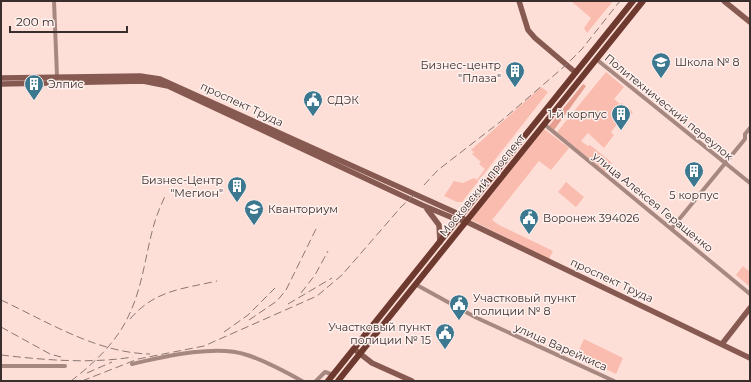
<svg xmlns="http://www.w3.org/2000/svg" width="751" height="382" viewBox="0 0 751 382" font-family="Montserrat,sans-serif">
	<style>
		.green { fill: #f9bcae }
		.forest { fill: #e69e8f }
		.lines { fill: none; stroke-linecap: round; stroke-linejoin: round }
		.street { stroke: #a78881; stroke-width: 4 }
		.secondary { stroke: #875a51; stroke-width: 5.5 }
		.primary { stroke: #6e3a2f; stroke-width: 6 }
		.rail { stroke: #8b7773; stroke-width: 1; stroke-dasharray: 8 4; stroke-linecap: butt }
		.labels { text-anchor: middle; dominant-baseline: central; stroke-width: 3; stroke-linejoin: round; paint-order: stroke }
		.poi-label { font-size: 11px; fill: #3a2e2c; stroke: #fef1ee; text-anchor: start }
		.street-label { font-size: 11px; fill: #3a2e2c; stroke: #fef1ee }
	</style>
	<rect width="100%" height="100%" fill="#fedfd8"/>
	<path class="green" d="M571,1H613L587,33L584,28L591,18Z
		M606,72L624,87L614,99L620,104L622,103L633,112L622,125L619,122L611,132L614,135L604,148L588,133L581,141L588,146L590,145L611,162L612,164L605,172L557,132Z
		M541,87L548,92L462,202H457L444,196L454,181L463,183L474,178L477,180L485,169L479,164L481,162L472,154L474,152L471,150Z
		M544,129L569,148L551,170L539,161L492,220L499,225L553,251L549,259L471,220Z
		M566,182L584,197L576,207L558,192Z
		M743,266L750,272V287L736,275Z
		M584,339L623,358L616,374L595,364L593,367L575,358Z"/>
	<path class="forest" d="M583,84L586,86L554,130L549,126Z"/>
	<g class="lines">
		<path class="street" d="M54,1L57,76
			M596,59L750,183
			M544,124L750,294
			M672,228L745,139V134L750,128
			M415,284L475,317L614,381
			M132,364C163,357 216,344 247,355C266,361 284,371 302,381
			M1,366H65
			M316,381L325,372L334,375"/>
		<path class="secondary" d="M519,1L528,30L535,38L575,72
			M724,1L750,22
			M1,78L140,76L160,79L461,215L463,218
			M1,84L143,81L168,86L422,205L453,218L465,221L750,358
			M427,209L439,225L440,242
			M722,344L750,308
			M354,349L372,363L412,381"/>
		<path class="primary" d="M328,381L633,1
			M338,381L643,1"/>
		<path class="rail" d="M424,185L438,170L500,122L566,65L582,49L620,1
			M301,293L315,275L328,251
			M1,300C48,322 97,353 150,354
			M288,304L332,278
			M130,319C155,290 182,289 217,281
			M249,320L277,301L286,290L316,229
			M1,327L50,354L61,357
			M224,332L248,315L275,288
			M1,355C44,360 90,364 133,357
			M87,373L112,362
			M71,381C93,364 116,343 128,317C142,289 145,258 153,228C156,216 161,205 166,194
			M82,381L138,359L204,346L317,296L342,275L401,207L414,195"/>
	</g>
	<defs>
		<g id="school-pin" transform="scale(1)"><path d="M0 17L-7.5 6A9.5 9.5 0 1 1 7.5 6Z" fill="#3c7890" stroke="#fef1ee"/><path d="M0-5L7-2L0 1L-7-2ZM-4 1L0 2.5L4 1V4Q0 6-4 4Z" fill="#fff"/></g>
		<g id="building-pin" transform="scale(1)"><path d="M0 17L-7.5 6A9.5 9.5 0 1 1 7.5 6Z" fill="#3c7890" stroke="#fef1ee"/><path d="M-4-6H4V6H1V3H-1V6H-4ZM-2.5-4.3h1.7v1.8h-1.7ZM.8-4.3h1.7v1.8H.8ZM-2.5-1h1.7V.8h-1.7ZM.8-1h1.7V.8H.8Z" fill="#fff"/></g>
		<g id="civic-pin" transform="scale(1)"><path d="M0 17L-7.5 6A9.5 9.5 0 1 1 7.5 6Z" fill="#3c7890" stroke="#fef1ee"/><path d="M-.6-6.5H3V-4.5H.6V-3L4-1V1h2V6H-6V1h2V-1L-.6-3ZM-1.2 2.5V6h2.4V2.5Z" fill="#fff"/></g>
	</defs>
	<g fill-rule="evenodd">
		<use href="#school-pin" x="661" y="62"/>
		<use href="#building-pin" x="515" y="71"/>
		<use href="#building-pin" x="34" y="84"/>
		<use href="#civic-pin" x="313" y="100"/>
		<use href="#building-pin" x="621" y="114"/>
		<use href="#building-pin" x="694" y="171"/>
		<use href="#building-pin" x="237" y="186"/>
		<use href="#school-pin" x="254" y="209"/>
		<use href="#civic-pin" x="529" y="218"/>
		<use href="#civic-pin" x="459" y="304"/>
		<use href="#civic-pin" x="445" y="333"/>
	</g>
	<g class="labels">
		<g class="poi-label">
			<text x="675" y="62">Школа № 8</text>
			<text x="501" y="65" text-anchor="end">Бизнес-центр<tspan x="501" dy="13">"Плаза"</tspan></text>
			<text x="48" y="84">Элпис</text>
			<text x="327" y="100">СДЭК</text>
			<text x="607" y="114" text-anchor="end">1-й корпус</text>
			<text x="223" y="180" text-anchor="end">Бизнес-Центр<tspan x="223" dy="13">"Мегион"</tspan></text>
			<text x="694" y="195" text-anchor="middle">5 корпус</text>
			<text x="268" y="209">Кванториум</text>
			<text x="543" y="218">Воронеж 394026</text>
			<text x="473" y="298">Участковый пункт<tspan x="473" dy="13">полиции № 8</tspan></text>
			<text x="431" y="327" text-anchor="end">Участковый пункт<tspan x="431" dy="13">полиции № 15</tspan></text>
		</g>
		<g class="street-label">
			<text transform="translate(242 104) rotate(25)">проспект Труда</text>
			<text transform="translate(669 107) rotate(39)">Политехнический переулок</text>
			<text transform="translate(482 185) rotate(-51)">Московский проспект</text>
			<text transform="translate(653 202) rotate(39)">улица Алексея Геращенко</text>
			<text transform="translate(612 280) rotate(25)">проспект Труда</text>
			<text transform="translate(561 347) rotate(24)">улица Варейкиса</text>
		</g>
	</g>
	<rect width="751" height="382" fill="none" stroke="#3a2e2c" stroke-width="4"/>
	<path d="M10 26v6h117v-6" fill="none" stroke="#3a2e2c" stroke-width="2"/>
	<text x="16" y="26" font-size="12" fill="#3a2e2c" stroke="#fef1ee" stroke-width="3" paint-order="stroke">200 m</text>
</svg>
